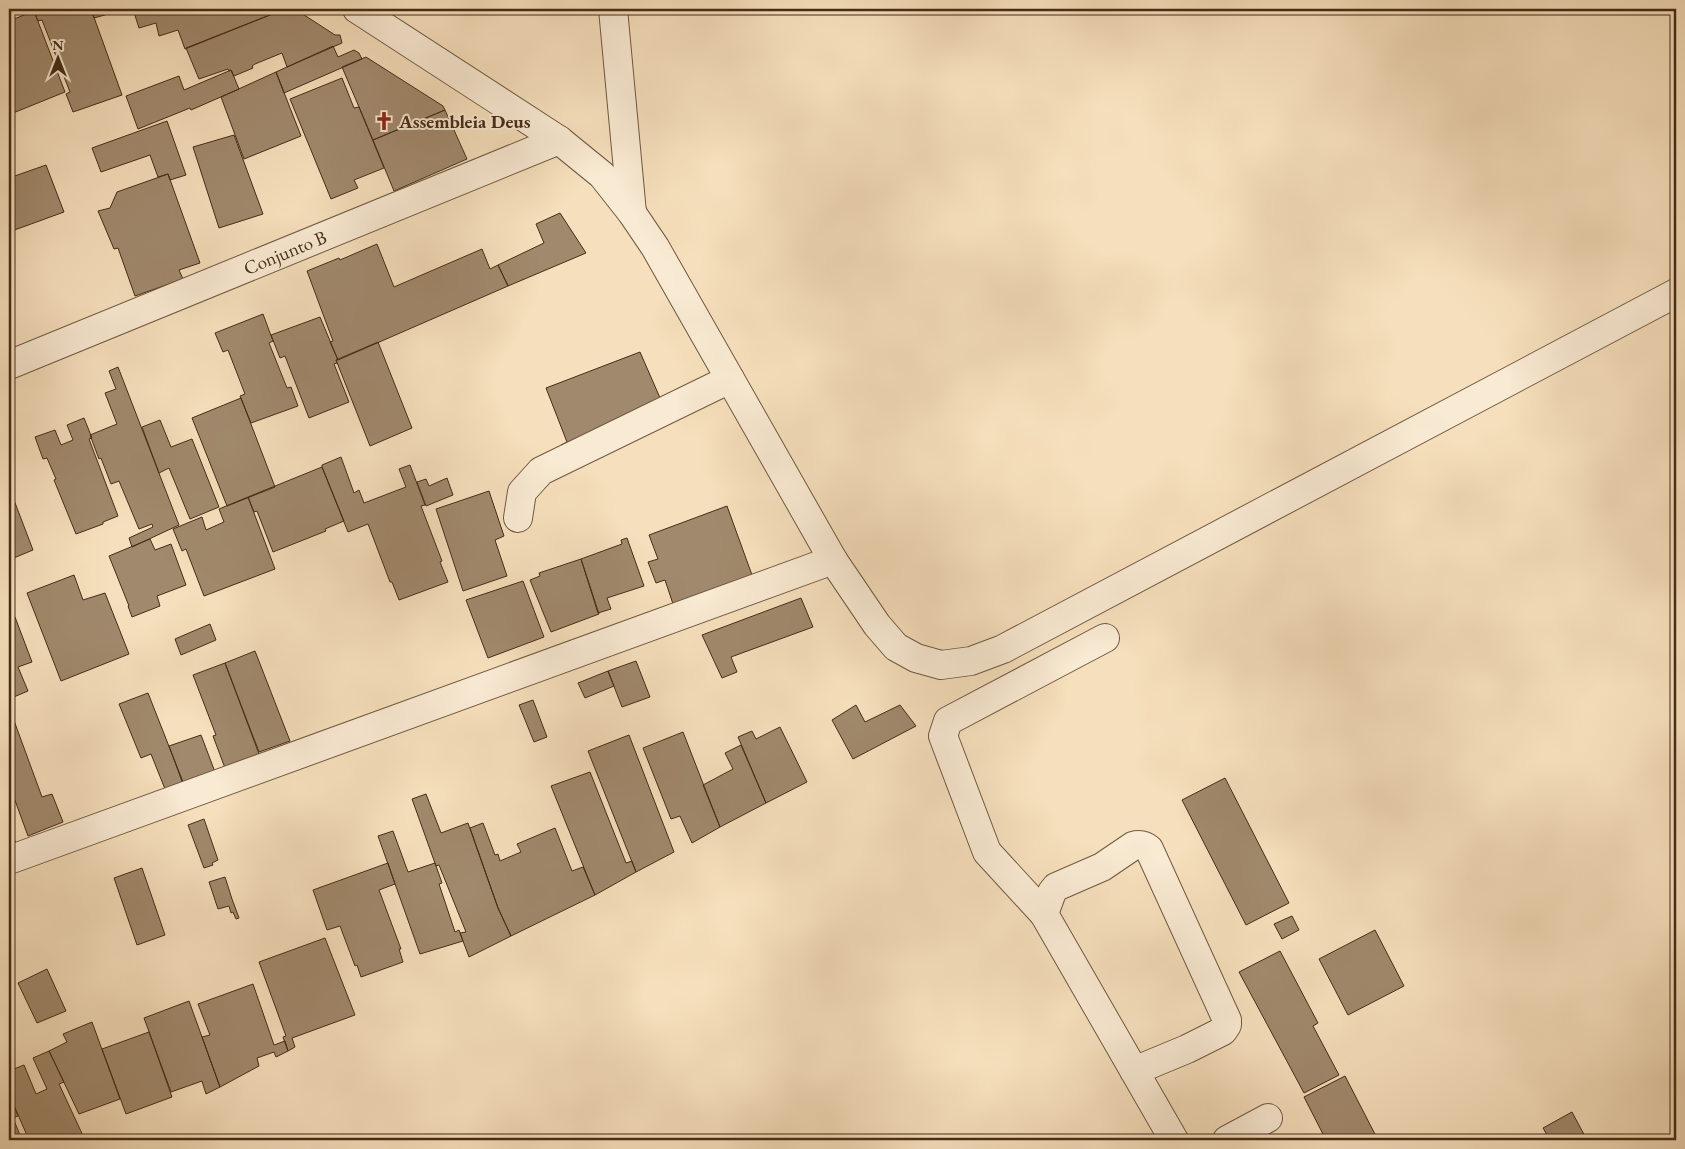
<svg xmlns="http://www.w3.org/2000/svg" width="1685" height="1149" viewBox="0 0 1685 1149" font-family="'EB Garamond',serif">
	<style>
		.building { fill: #a1896d; stroke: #452c17 }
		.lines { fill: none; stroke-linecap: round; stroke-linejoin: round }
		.minor-casing { stroke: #715940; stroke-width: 30 }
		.minor { stroke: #f9ead3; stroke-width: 28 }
		.labels { text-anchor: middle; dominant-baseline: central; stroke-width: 4; stroke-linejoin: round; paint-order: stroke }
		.poi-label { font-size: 19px; font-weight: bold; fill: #452c17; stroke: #f9ead3; text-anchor: start }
		.street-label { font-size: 19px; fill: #452c17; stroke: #f9ead3 }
	</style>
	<rect width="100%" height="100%" fill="#f6dfbc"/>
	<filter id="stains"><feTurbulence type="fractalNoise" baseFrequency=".004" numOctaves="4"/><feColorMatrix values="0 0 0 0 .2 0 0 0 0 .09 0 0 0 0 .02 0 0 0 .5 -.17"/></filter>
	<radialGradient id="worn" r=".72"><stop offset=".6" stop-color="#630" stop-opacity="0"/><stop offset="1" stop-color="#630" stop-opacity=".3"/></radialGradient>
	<path class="building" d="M33,9H91L122,95L73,112L66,94L70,92L42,20L38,21Z
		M91,9H126L94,18Z
		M133,9H285L185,49L178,30L159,36L156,23L139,28Z
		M285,9H295L335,35H340L342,43L287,67L282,53L255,64L252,66L253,68L234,76L231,70L229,71L228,69L199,79L186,48Z
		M34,11L65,92L13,113L9,101V21Z
		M333,46L338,57L354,50L359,53L362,59L284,93L276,72Z
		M366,57L443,106L445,110L373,140L342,67Z
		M231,70L239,89L191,110L190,108L138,129L126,96L179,76L184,90Z
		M276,72L301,136L244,159L221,97Z
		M342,78L354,108L359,107L384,168L354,180L358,188L331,199L290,99Z
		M445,110L467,159L394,191L373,140Z
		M167,121L186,175L170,180L168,174L158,177L150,155L101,172L92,148Z
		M234,135L263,214L219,228L193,147Z
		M46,165L64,212L9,232V178Z
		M168,174L200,263L179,270L183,279L135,296L118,248L114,249L98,211L110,208L117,192Z
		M560,213L586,253L508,286L498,265L544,243L536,224Z
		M377,244L394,287L482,249L490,269L498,265L508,286L338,360L330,342L333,341L307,271L339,258L340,260Z
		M263,314L273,341L269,343L287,388L291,387L298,406L251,423L240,396L245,394L228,350L223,352L215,333Z
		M320,317L338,360H336L337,363L334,364L349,402L309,418L285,356L280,358L271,335Z
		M378,342L412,428L370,446L336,360Z
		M640,352L664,407L563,451L561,445L567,442L546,388Z
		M118,367L179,525L132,547L129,538L153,527L152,524L139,529L119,481L111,484L101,458L99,459L90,435L117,424L105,393L116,389L109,371Z
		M241,398L275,487L227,506L192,418Z
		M84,418L92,438L89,439L118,516L103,522V524L76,534L54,480L56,479L47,458L43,459L35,437L55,430L61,445L73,440L67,425Z
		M160,420L171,447L192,439L219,507L190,519L169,468L159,473L142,427Z
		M341,457L354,493L359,490L364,503L406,487L399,469L410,465L425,505L421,506L442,561L440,562L448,582L399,600L392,582H390L368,524L348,532L322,467V465Z
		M322,467L344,521L325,529L326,531L273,552L257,511L254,512L248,497Z
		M447,478L453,495L426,506L417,482L426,479L429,486Z
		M9,487L33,550L9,560Z
		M489,491L504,536L495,540L507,576L463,591L436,509Z
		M248,497L275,569L204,596L186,549L182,551L173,529L202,517L206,530L224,522L219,509Z
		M727,506L752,575L673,604L665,580L656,583L648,562L658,559L649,535Z
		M627,538L644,586L607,598L611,609L598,613L581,559L622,544L621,540Z
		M150,539L155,550L171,544L186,585L157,596L160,606L132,617L128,606H129L109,556Z
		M581,559L599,614L551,632L530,580L540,576L539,573Z
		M74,575L83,600L105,593L129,654L61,681L27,593Z
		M523,581L544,637L488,658L466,600Z
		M801,598L813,627L731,657L737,672L722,678L702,635Z
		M15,617L32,662L18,667L28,691L9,699V619Z
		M210,624L216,640L181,655L175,639Z
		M255,651L290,741L259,752L225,663Z
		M636,661L650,697L622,707L608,671Z
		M225,663L259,754L225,768L213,736L216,735L193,675Z
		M608,671L614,686L585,698L578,683Z
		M148,693L183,782L165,789L151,754L141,758L119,704Z
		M533,700L547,737L534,742L519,705Z
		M856,705L865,722L900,705L916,726L853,759L832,720Z
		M9,707L42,797L52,794L63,822L28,836L9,784Z
		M780,727L807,782L766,803L738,737L752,731L756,739Z
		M683,732L720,827L692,843L680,816L671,819L643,748Z
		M201,735L215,772L183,784L169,746Z
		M629,735L674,852L636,872L588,751Z
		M741,745L766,803L720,827L703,785L733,769L725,753Z
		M590,772L626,863L632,861L636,872L595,895L551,786Z
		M1225,778L1289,903L1246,925L1182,800Z
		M426,794L441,833L468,823L498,908L511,936L469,957L460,933L466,932L439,865L436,866L412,799Z
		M204,819L218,860L212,863L213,865L204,868L188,825Z
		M483,823L495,855L498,854L500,861L521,852L517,844L555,828L572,871L583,867L595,895L511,936L498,908L470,828Z
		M9,825L16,844L9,847Z
		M393,831L408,872L435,863L442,883L439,884L455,932L459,930L463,941L420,954L378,836Z
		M388,863L395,884L379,890L401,949H399L403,962L361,977L357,965L355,966L340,926L327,930L313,890Z
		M142,868L165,935L137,945L114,878Z
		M225,877L232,899L239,918L236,919L233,912L231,913L229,906L218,909L209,882Z
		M1292,916L1299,930L1282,939L1274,924Z
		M1375,930L1404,986L1348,1015L1319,959Z
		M325,938L355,1015L292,1038L295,1047L288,1051L283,1037L286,1036L259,962Z
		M1280,951L1318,1023L1313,1026L1339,1075L1304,1093L1239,972Z
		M47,969L66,1011L37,1023L18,983Z
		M253,984L274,1045L285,1041L288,1051L276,1057L274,1052L257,1058L259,1066L220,1087L202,1037L210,1035L198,1004Z
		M189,1001L220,1087L206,1094L202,1081L171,1092L144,1018Z
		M92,1022L120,1099L79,1114L49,1051L67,1042L63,1034Z
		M149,1032L172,1097L126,1114L102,1049Z
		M49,1051L64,1082L59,1084L85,1140H34V1139L29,1140L9,1094V1071L24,1065L36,1094L47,1089L33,1058Z
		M1345,1076L1378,1140H1326L1304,1097Z
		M9,1094L18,1116L13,1118L22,1140H9Z
		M1572,1112L1587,1140H1550L1543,1128Z"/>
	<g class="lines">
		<g class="minor-casing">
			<g id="minor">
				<path d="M357,9L559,140L602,175L632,213L655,247L833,560L877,625L896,647L916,658L941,665L971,661L1003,649L1676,293"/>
				<path d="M613,9L632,213"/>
				<path id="s1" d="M9,365L559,140"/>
				<path d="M518,518L522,492L541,471L730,379"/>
				<path d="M9,860L833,560"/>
				<path d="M1044,914L987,852L943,736L948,721L1105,638"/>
				<path d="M1134,1071L1187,1049L1223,1031L1227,1025V1020L1149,849C1144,845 1140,844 1133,846L1102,867L1056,887L1052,892L1044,914L1174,1140"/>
				<path d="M1227,1140L1268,1118"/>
			</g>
		</g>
		<use href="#minor" class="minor"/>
	</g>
	<defs>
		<g id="church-bare" transform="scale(1.5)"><path d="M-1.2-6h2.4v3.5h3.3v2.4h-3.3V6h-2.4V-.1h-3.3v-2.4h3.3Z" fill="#8f2418" stroke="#f9ead3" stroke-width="2.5" paint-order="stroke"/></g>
	</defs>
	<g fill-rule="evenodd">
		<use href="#church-bare" x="384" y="121"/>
	</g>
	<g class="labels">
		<g class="poi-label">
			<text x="399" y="121">Assembleia Deus</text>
		</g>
		<g class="street-label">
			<text stroke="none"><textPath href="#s1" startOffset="298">Conjunto B</textPath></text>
		</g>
	</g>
	<rect width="1685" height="1149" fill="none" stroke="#f6dfbc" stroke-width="30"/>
	<rect x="10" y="10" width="1665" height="1129" fill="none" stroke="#452c17" stroke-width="2.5"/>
	<rect x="15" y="15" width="1655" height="1119" fill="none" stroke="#452c17"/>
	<g transform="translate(58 58)" stroke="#f9ead3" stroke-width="4" paint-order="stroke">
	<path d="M0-4L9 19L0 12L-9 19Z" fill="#452c17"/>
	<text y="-8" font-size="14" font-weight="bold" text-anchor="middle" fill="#452c17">N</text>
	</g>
	<rect width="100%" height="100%" filter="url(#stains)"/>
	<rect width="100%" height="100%" fill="url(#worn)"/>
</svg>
